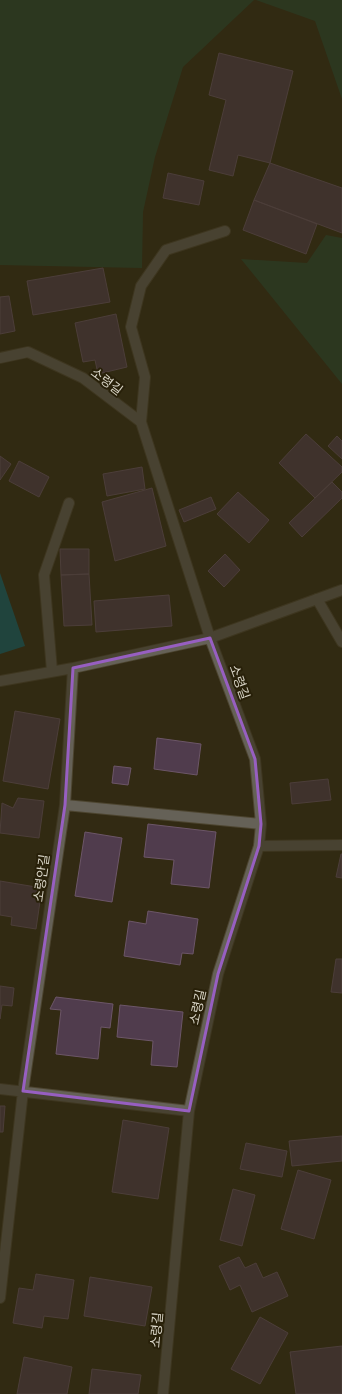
<svg xmlns="http://www.w3.org/2000/svg" width="342" height="1394" viewBox="0 0 342 1394" font-family="'Exo 2','Noto Sans KR',sans-serif">
	<style>
		.green { fill: #264830 }
		.water { fill: #0d6572 }
		.building { fill: #503c4d; stroke: #6c5668 }
		.lines { fill: none; stroke-linecap: round; stroke-linejoin: round }
		.service-casing { stroke: #4d4530; stroke-width: 12 }
		.minor-casing { stroke: #4d4530; stroke-width: 12 }
		.service { stroke: #656157; stroke-width: 10 }
		.minor { stroke: #656157; stroke-width: 10 }
		.marked { fill: none; stroke: #975fc1; stroke-width: 3; stroke-linejoin: round }
		.labels { text-anchor: middle; dominant-baseline: central; stroke-width: 4; stroke-linejoin: round; paint-order: stroke }
		.street-label { font-size: 13px; fill: #d9d5c7; stroke: #282009 }
	</style>
	<rect width="100%" height="100%" fill="#322a13"/>
	<path class="green" d="M0,0H254L183,67L155,157L143,212L142,268L0,265Z
		M256,0H342V99L315,21Z
		M326,235L342,238V384L241,259L307,263Z"/>
	<path class="water" d="M0,573L25,646L0,654Z"/>
	<path class="building" d="M219,53L293,71L270,163L238,155L233,176L209,170L226,100L209,95Z
		M270,163L342,188V233L254,200Z
		M168,173L204,181L199,205L163,198Z
		M254,200L317,224L306,254L243,230Z
		M103,268L110,302L33,315L27,281Z
		M9,296L15,331L0,334V297Z
		M116,314L127,367L98,374L95,360L83,362L75,323Z
		M306,434L342,467V472L315,498L279,463Z
		M337,436L342,441V459L328,446Z
		M0,456L11,464L0,480Z
		M19,461L49,477L39,497L9,481Z
		M142,467L145,489L107,496L103,474Z
		M332,482L342,492V498L302,537L289,523Z
		M152,488L166,546L115,561L102,502Z
		M238,492L269,520L249,543L217,514Z
		M211,497L216,509L184,522L179,510Z
		M60,549H89V574L61,575Z
		M225,554L240,570L224,587L208,571Z
		M89,574L92,625L64,626L61,575Z
		M169,595L172,626L96,632L94,601Z
		M15,711L60,719L48,789L3,781Z
		M157,738L201,744L197,775L154,769Z
		M114,766L131,768L128,785L112,783Z
		M328,779L331,800L292,804L290,783Z
		M18,798L44,801L39,838L0,833L2,803L13,808Z
		M148,824L216,832L209,888L171,884L174,860L144,857Z
		M85,832L122,838L112,902L75,896Z
		M341,854H342V878L336,877Z
		M0,881L42,888L36,929L11,925L12,917L0,915Z
		M148,911L198,919L193,954L182,953L180,965L124,956L129,921L146,924Z
		M336,959H342V993L331,992Z
		M0,986L14,988L12,1006L2,1005L0,1019Z
		M56,997L113,1004L110,1028L101,1027L98,1059L56,1054L61,1010L50,1009Z
		M120,1005L183,1012L177,1067L151,1065L153,1041L117,1037Z
		M0,1106H5L3,1132H0Z
		M123,1120L169,1128L158,1199L112,1192Z
		M342,1136V1161L292,1166L289,1141Z
		M246,1143L287,1151L282,1177L240,1169Z
		M298,1170L331,1180L314,1239L281,1229Z
		M233,1189L255,1195L242,1246L220,1240Z
		M239,1257L245,1268L256,1263L263,1278L277,1272L288,1296L252,1312L240,1285L230,1290L219,1266Z
		M36,1274L74,1280L68,1319L44,1316L42,1328L13,1323L19,1288L33,1290Z
		M90,1277L152,1287L145,1326L84,1316Z
		M260,1317L288,1333L260,1384L231,1369Z
		M342,1346V1394H296L290,1352Z
		M24,1357L72,1367L67,1394H17Z
		M92,1369L141,1375L138,1394H89Z"/>
	<g class="lines">
		<g class="service-casing">
			<path id="service" d="M141,422L145,377L131,327L141,286L166,250L225,231
				M317,599L342,642
				M52,671L44,575L69,503
				M259,846L342,845"/>
		</g>
		<g class="minor-casing">
			<path id="minor" d="M0,358L28,352L83,378L141,422L210,638L255,759L261,824L259,846L218,974L189,1111L163,1394
				M0,681L73,668L210,638L342,590
				M65,805L261,824
				M0,1089L189,1111
				M0,1298L23,1091L65,805L73,668"/>
		</g>
		<use href="#service" class="service"/>
		<use href="#minor" class="minor"/>
	</g>
	<path d="M0 0H342V1394H0ZM210,638L255,759L261,824L259,846L218,974L189,1111L23,1091L65,805L73,668Z" fill="#322a13" fill-opacity=".55" fill-rule="evenodd"/>
	<path class="marked" d="M210,638L255,759L261,824L259,846L218,974L189,1111L23,1091L65,805L73,668Z"/>
	<g class="labels">
		<g class="street-label">
			<text transform="translate(107 381) rotate(37)">소령길</text>
			<text transform="translate(240 682) rotate(70)">소령길</text>
			<text transform="translate(41 878) rotate(-82)">소령안길</text>
			<text transform="translate(197 1007) rotate(-78)">소령길</text>
			<text transform="translate(156 1330) rotate(-85)">소령길</text>
		</g>
	</g>
</svg>
